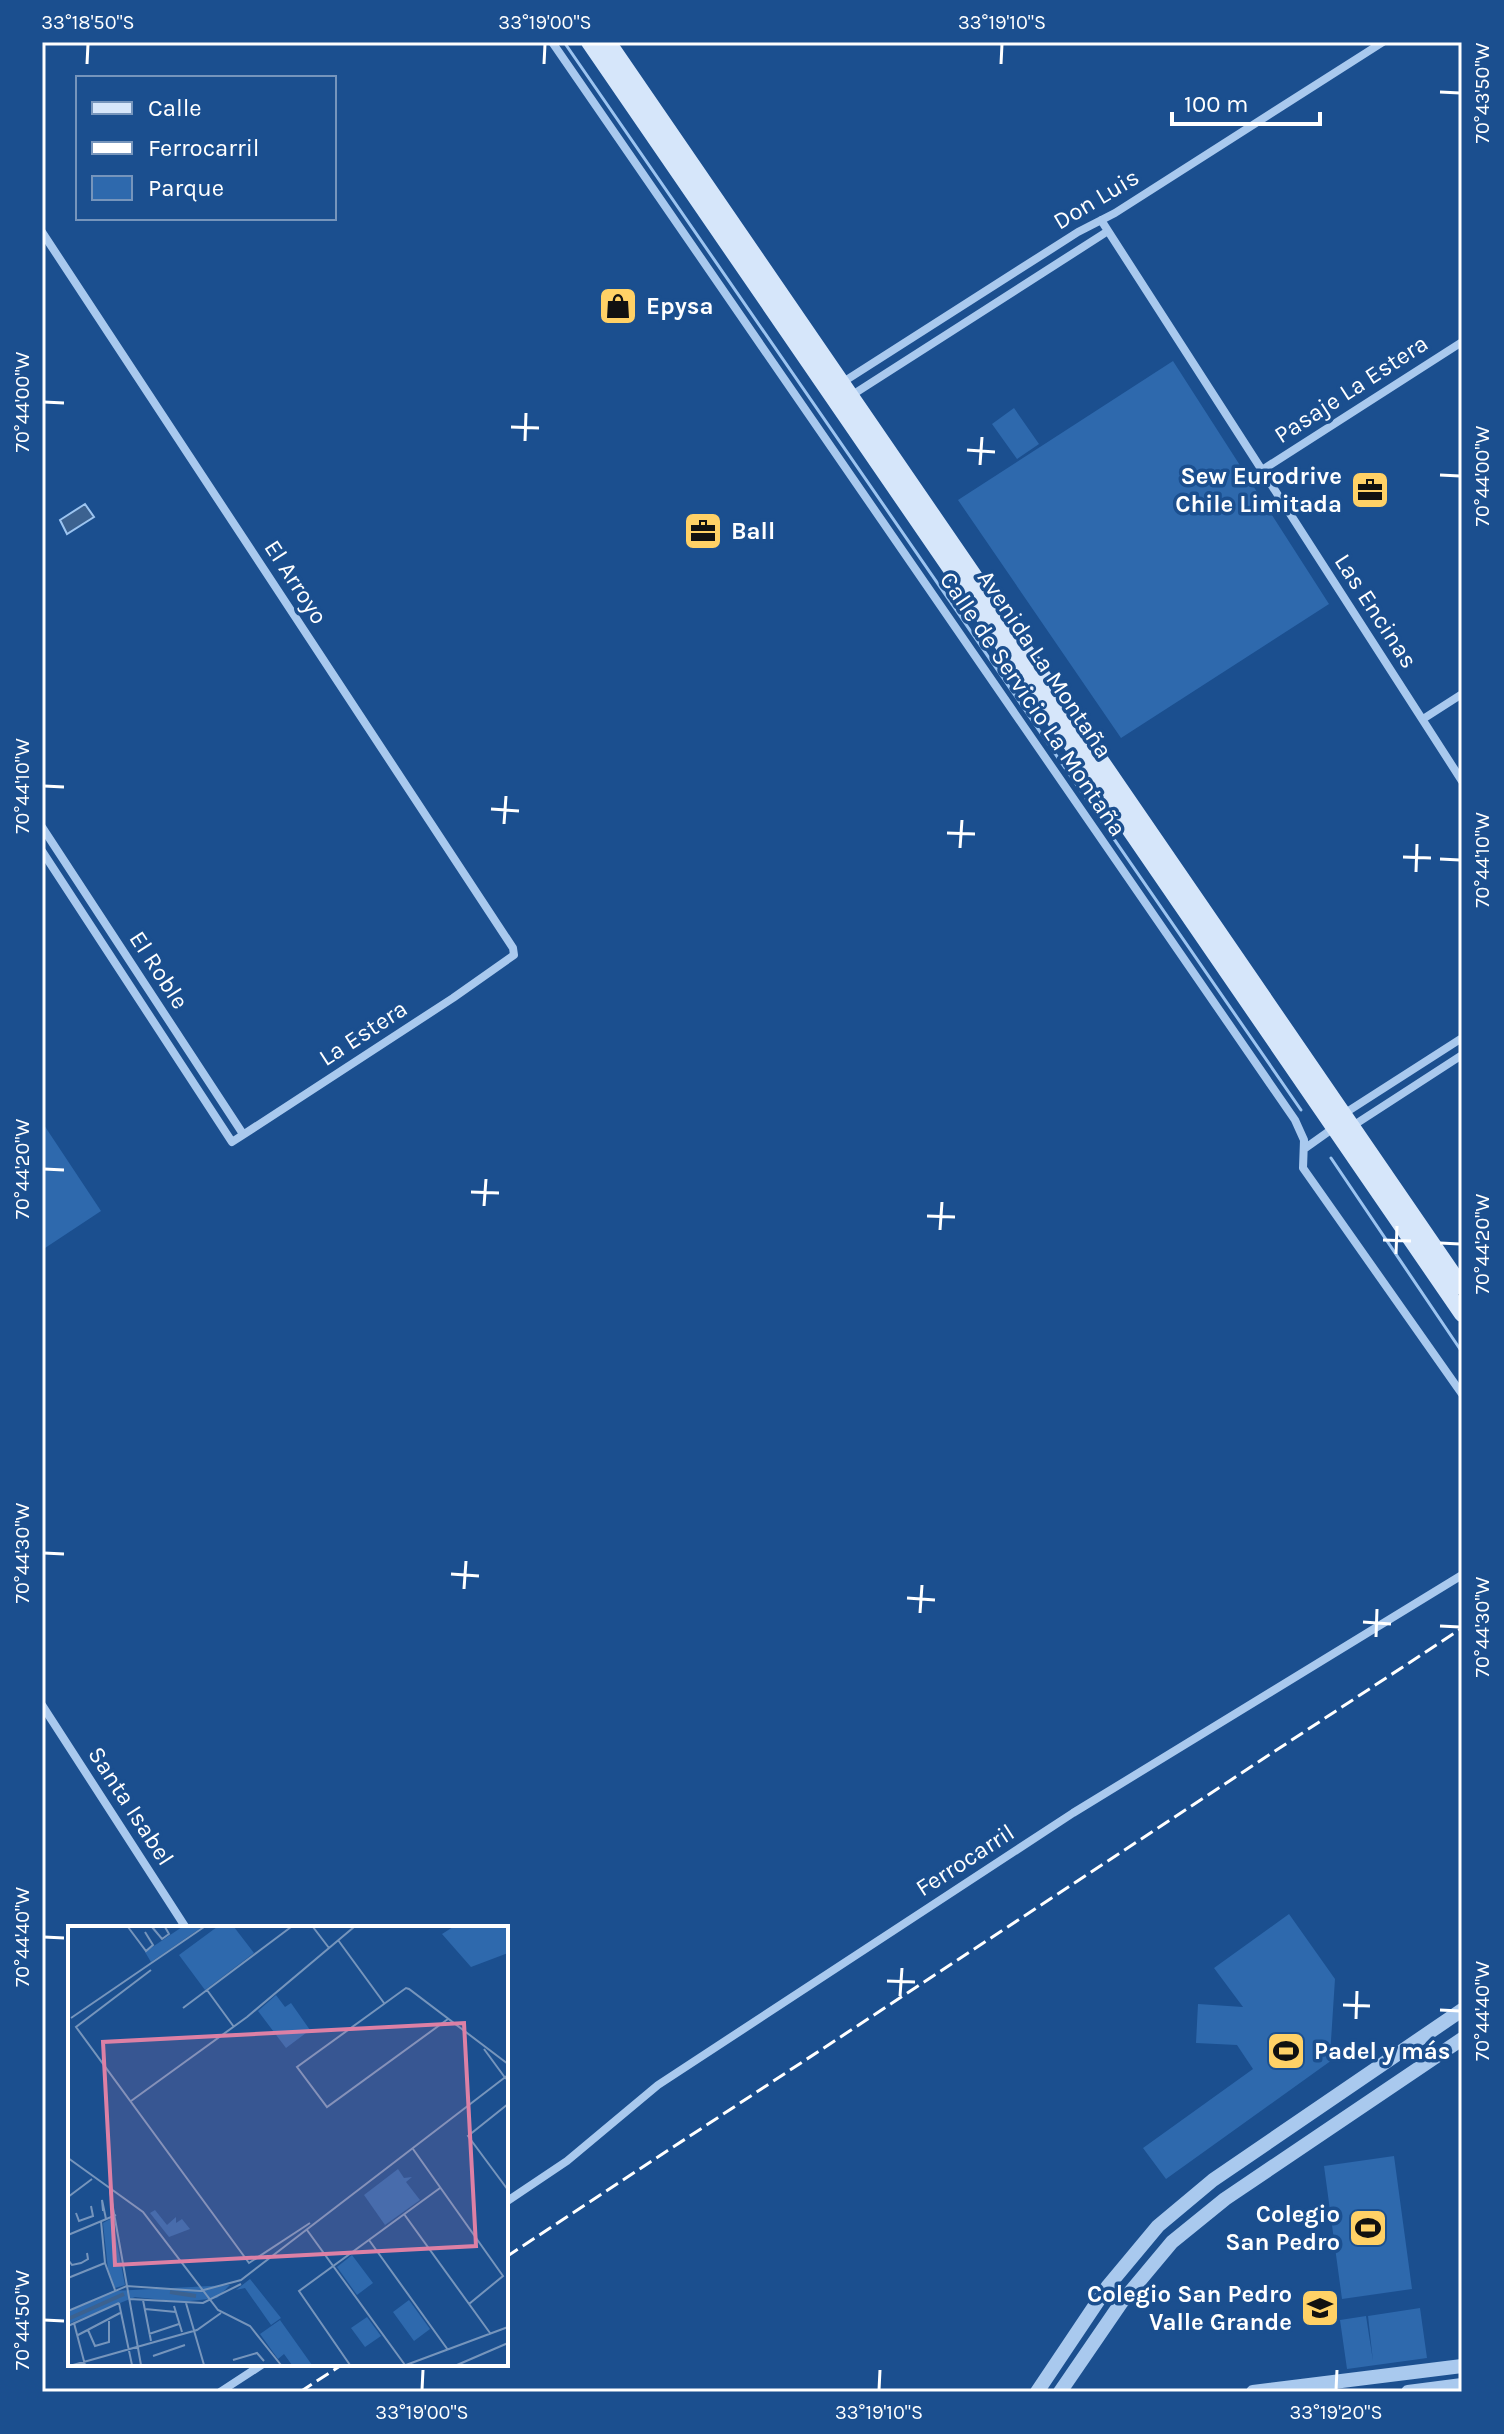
<svg xmlns="http://www.w3.org/2000/svg" width="1504" height="2434" viewBox="0 0 1504 2434" font-family="Karla,sans-serif">
	<style>
		.green { fill: #2e69ad }
		.water { fill: #3c6290; stroke: #9cc4f0; stroke-width: 2 }
		.lines { fill: none; stroke-linecap: round; stroke-linejoin: round }
		.stream { stroke: #9cc4f0; stroke-width: 3 }
		.minor { stroke: #a9c9ee; stroke-width: 8 }
		.tertiary { stroke: #a9c9ee; stroke-width: 14 }
		.secondary { stroke: #d6e6fa; stroke-width: 16 }
		.rail { stroke: #fff; stroke-width: 3; stroke-dasharray: 14 6; stroke-linecap: butt }
		.ticks { fill: none; stroke: #fff; stroke-width: 3 }
		.labels { text-anchor: middle; dominant-baseline: central; stroke-width: 7; stroke-linejoin: round; paint-order: stroke }
		.street-label { font-size: 24px; fill: #fff; stroke: #1b4f8f }
		.poi-label { font-size: 24px; font-weight: bold; fill: #fff; stroke: #1b4f8f; text-anchor: start }
		.inset-river { fill: none; stroke: #3c6290; stroke-width: 4 }
		.inset-road { fill: none; stroke: #7695bc; stroke-width: 2 }
		.view { fill: #dd80a5; fill-opacity: 0.15; stroke: #dd80a5; stroke-width: 4 }
		.inset-edge { fill: none; stroke: #fff; stroke-width: 4 }
		.neatline { fill: none; stroke: #fff; stroke-width: 3 }
		.ticks-label { font-size: 20px; text-anchor: middle; fill: #fff }
	</style>
	<rect width="100%" height="100%" fill="#1b4f8f"/>
	<path class="green" d="M1173,361L1329,604L1121,738L958,500Z
		M1014,408L1039,444L1017,459L992,424Z
		M42,1122L101,1211L42,1250Z
		M1289,1914L1335,1979L1330,2056L1332,2060L1166,2179L1143,2148L1253,2069L1237,2045L1196,2043L1198,2004L1243,2007L1214,1968Z
		M1394,2156L1412,2289L1342,2299L1324,2166Z
		M1420,2308L1427,2358L1347,2369L1340,2320L1366,2316L1373,2361L1368,2316Z"/>
	<path class="water" d="M85,504L94,517L67,534L60,520Z"/>
	<g class="lines">
		<path class="stream" d="M564,42L1301,1110
			M1331,1158L1462,1352"/>
		<path class="minor" d="M552,42L1295,1120L1304,1140L1303,1168L1462,1394
			M1101,220L1462,781
			M42,232L513,948L514,955L453,998L232,1142L42,851
			M840,384L1078,232L1115,213L1383,42
			M849,397L1108,231
			M1262,470L1462,342
			M1423,719L1462,694
			M42,827L243,1134
			M1342,1115L1462,1038
			M1351,1127L1462,1055
			M1304,1149L1335,1127
			M42,1705L186,1928
			M506,2202L567,2161L658,2085L1073,1813L1462,1575
			M220,2392L263,2364"/>
		<path class="tertiary" d="M1037,2392L1108,2286L1158,2226L1213,2180L1462,2010
			M1060,2392L1121,2303L1172,2242L1225,2199L1462,2039
			M1253,2392L1462,2366
			M1408,2392L1462,2385"/>
		<path class="secondary" d="M589,42L1462,1314
			M608,42L1462,1287"/>
		<path class="rail" d="M506,2257L1462,1628
			M300,2392L343,2364"/>
	</g>
	<path class="ticks" d="M87,64L88,44M544,64L545,44M1001,64L1002,44M1440,92L1460,93M44,402L64,403M511,427L539,428M525,441L526,413M967,450L995,452M980,465L982,437M1440,475L1460,476M44,786L64,787M491,809L519,811M504,824L506,796M947,833L975,834M960,848L962,820M1403,857L1431,858M1440,859L1460,860M1416,872L1417,844M44,1169L64,1170M471,1192L499,1193M484,1206L486,1179M927,1216L955,1217M940,1230L942,1202M1383,1240L1411,1241M1440,1243L1460,1244M1396,1254L1397,1226M44,1553L64,1554M451,1574L479,1576M464,1589L466,1561M907,1598L935,1600M920,1613L922,1585M1363,1622L1391,1624M1440,1626L1460,1627M1376,1637L1377,1609M44,1937L64,1938M887,1981L915,1982M900,1996L902,1968M1343,2005L1370,2006M1440,2010L1460,2011M1356,2019L1357,1991M44,2320L64,2321M422,2390L423,2370M879,2390L880,2370M1336,2390L1337,2370"/>
	<defs>
		<g id="shop-square" transform="scale(2)"><rect x="-9" y="-9" width="18" height="18" rx="4" fill="#ffd166" stroke="#1b4f8f"/><path d="M-5-2.5h2.3a2.7 3.5 0 0 1 5.4 0H5L5.5 6h-11ZM-1.5-2.5h3a1.5 2.3 0 0 0-3 0Z" fill="#111"/></g>
		<g id="office-square" transform="scale(2)"><rect x="-9" y="-9" width="18" height="18" rx="4" fill="#ffd166" stroke="#1b4f8f"/><path d="M-6-3h4V-5.5h4V-3h4V5H-6ZM-1-4.5V-3h2v-1.5ZM-6 0V1H6V0Z" fill="#111"/></g>
		<g id="stadium-square" transform="scale(2)"><rect x="-9" y="-9" width="18" height="18" rx="4" fill="#ffd166" stroke="#1b4f8f"/><path d="M0-5a6.5 5 0 1 0 0 10a6.5 5 0 1 0 0-10ZM-3.5-1.8h7v3.6h-7Z" fill="#111"/></g>
		<g id="school-square" transform="scale(2)"><rect x="-9" y="-9" width="18" height="18" rx="4" fill="#ffd166" stroke="#1b4f8f"/><path d="M0-5L7-2L0 1L-7-2ZM-4 1L0 2.5L4 1V4Q0 6-4 4Z" fill="#111"/></g>
	</defs>
	<g fill-rule="evenodd">
		<use href="#shop-square" x="618" y="306"/>
		<use href="#office-square" x="1370" y="490"/>
		<use href="#office-square" x="703" y="531"/>
		<use href="#stadium-square" x="1286" y="2051"/>
		<use href="#stadium-square" x="1368" y="2228"/>
		<use href="#school-square" x="1320" y="2308"/>
	</g>
	<g class="labels">
		<g class="street-label">
			<text transform="translate(1096 199) rotate(-31)">Don Luis</text>
			<text transform="translate(1351 389) rotate(-33)">Pasaje La Estera</text>
			<text transform="translate(296 582) rotate(57)">El Arroyo</text>
			<text transform="translate(1376 611) rotate(57)">Las Encinas</text>
			<text transform="translate(1045 664) rotate(56)">Avenida La Montaña</text>
			<text transform="translate(1033 704) rotate(56)">Calle de Servicio La Montaña</text>
			<text transform="translate(159 970) rotate(57)">El Roble</text>
			<text transform="translate(363 1033) rotate(-33)">La Estera</text>
			<text transform="translate(131 1806) rotate(57)">Santa Isabel</text>
			<text transform="translate(965 1860) rotate(-33)">Ferrocarril</text>
		</g>
		<g class="poi-label">
			<text x="646" y="306">Epysa</text>
			<text x="1342" y="476" text-anchor="end">Sew Eurodrive<tspan x="1342" dy="28">Chile Limitada</tspan></text>
			<text x="731" y="531">Ball</text>
			<text x="1314" y="2051">Padel y más</text>
			<text x="1340" y="2214" text-anchor="end">Colegio<tspan x="1340" dy="28">San Pedro</tspan></text>
			<text x="1292" y="2294" text-anchor="end">Colegio San Pedro<tspan x="1292" dy="28">Valle Grande</tspan></text>
		</g>
	</g>
	<g transform="translate(68 1926)">
		<rect width="440" height="440" fill="#1b4f8f"/>
		<path d="M114,1H134L83,36L77,26ZM149,1H166L186,27L137,64L111,29ZM385,1H440V27L403,41L374,8ZM208,69L217,81L223,77L242,104L218,122L190,85ZM330,243L336,252L344,251L338,256L352,274L317,299L296,269ZM87,284L99,299L108,291V297L114,293L122,303L101,311L82,287ZM44,292L57,359L47,362L40,343L35,297ZM284,329L305,357L289,369L269,341ZM182,353L213,392L203,399L177,362L168,364ZM162,359L149,372L114,376L67,371L0,398V386L45,365ZM341,374L362,403L346,415L325,386ZM299,391L313,410L297,421L283,402ZM212,394L244,439H224L216,428L210,433L192,408Z" fill="#2e69ad"/>
		<path class="inset-river" d="M102,366L128,370M0,393L56,368"/>
		<path class="inset-road" d="M60,1L78,25L85,19L77,6M84,1L94,13L101,8L97,1M245,1L261,22M270,14L316,77M83,44L8,101L181,337L242,297M139,64L166,101M115,82L223,1M3,92L136,1M380,93L259,181L229,141L338,62L341,63L440,138M416,123L438,153M63,175L179,91L286,1M440,178L400,210L440,264M345,223L435,350L401,378M0,232L75,286L150,384L182,400L213,439M0,271L24,253M35,285L34,274L38,293M8,287L11,295L25,290L23,280M336,288L422,407M33,295L37,337L47,364M239,304L337,439M0,309L48,289M301,314L380,424M1,335L4,339L13,337L20,333L19,327M0,352L37,337M61,373L135,377L173,358M75,374L83,415M51,377L64,439H52M118,377L136,439M106,380L114,406M77,383L108,386M0,385L59,360L42,265M6,397L17,439M0,400L51,377M20,404L27,420L41,416V395M81,408L111,398M10,409L52,387M85,430L117,419M165,434L189,427L196,435M5,439L129,404L153,387M73,439L59,360L132,365L173,354L440,149M282,439L231,365L372,262M338,439L440,401M389,439L440,417"/>
		<path class="view" d="M396,97L408,320L47,339L35,116Z"/>
		<rect width="440" height="440" class="inset-edge"/>
	</g>
	<rect width="1504" height="2434" fill="none" stroke="#1b4f8f" stroke-width="88"/>
	<rect x="76" y="76" width="260" height="144" fill="#1b4f8f" stroke="#7695bc" stroke-width="2"/>
	<rect x="92" y="102" width="40" height="12" fill="#d6e6fa" stroke="#7695bc" stroke-width="2"/>
	<text x="148" y="116" font-size="24" fill="#ffffff">Calle</text>
	<rect x="92" y="142" width="40" height="12" fill="#ffffff" stroke="#7695bc" stroke-width="2"/>
	<text x="148" y="156" font-size="24" fill="#ffffff">Ferrocarril</text>
	<rect x="92" y="176" width="40" height="24" fill="#2e69ad" stroke="#7695bc" stroke-width="2"/>
	<text x="148" y="196" font-size="24" fill="#ffffff">Parque</text>
	<path d="M1172 112v12h148v-12" fill="none" stroke="#ffffff" stroke-width="4"/>
	<text x="1184" y="112" font-size="24" fill="#ffffff" stroke="#1b4f8f" stroke-width="6" paint-order="stroke">100 m</text>
	<rect x="44" y="44" width="1416" height="2346" class="neatline"/>
	<g class="ticks-label">
		<text x="88" y="29">33°18'50"S</text>
		<text x="545" y="29">33°19'00"S</text>
		<text x="1002" y="29">33°19'10"S</text>
		<text transform="translate(1482 93) rotate(-90)" y="7">70°43'50"W</text>
		<text transform="translate(22 402) rotate(-90)" y="7">70°44'00"W</text>
		<text transform="translate(1482 476) rotate(-90)" y="7">70°44'00"W</text>
		<text transform="translate(22 786) rotate(-90)" y="7">70°44'10"W</text>
		<text transform="translate(1482 860) rotate(-90)" y="7">70°44'10"W</text>
		<text transform="translate(22 1169) rotate(-90)" y="7">70°44'20"W</text>
		<text transform="translate(1482 1244) rotate(-90)" y="7">70°44'20"W</text>
		<text transform="translate(22 1553) rotate(-90)" y="7">70°44'30"W</text>
		<text transform="translate(1482 1627) rotate(-90)" y="7">70°44'30"W</text>
		<text transform="translate(22 1937) rotate(-90)" y="7">70°44'40"W</text>
		<text transform="translate(1482 2011) rotate(-90)" y="7">70°44'40"W</text>
		<text transform="translate(22 2320) rotate(-90)" y="7">70°44'50"W</text>
		<text x="422" y="2419">33°19'00"S</text>
		<text x="879" y="2419">33°19'10"S</text>
		<text x="1336" y="2419">33°19'20"S</text>
	</g>
</svg>
